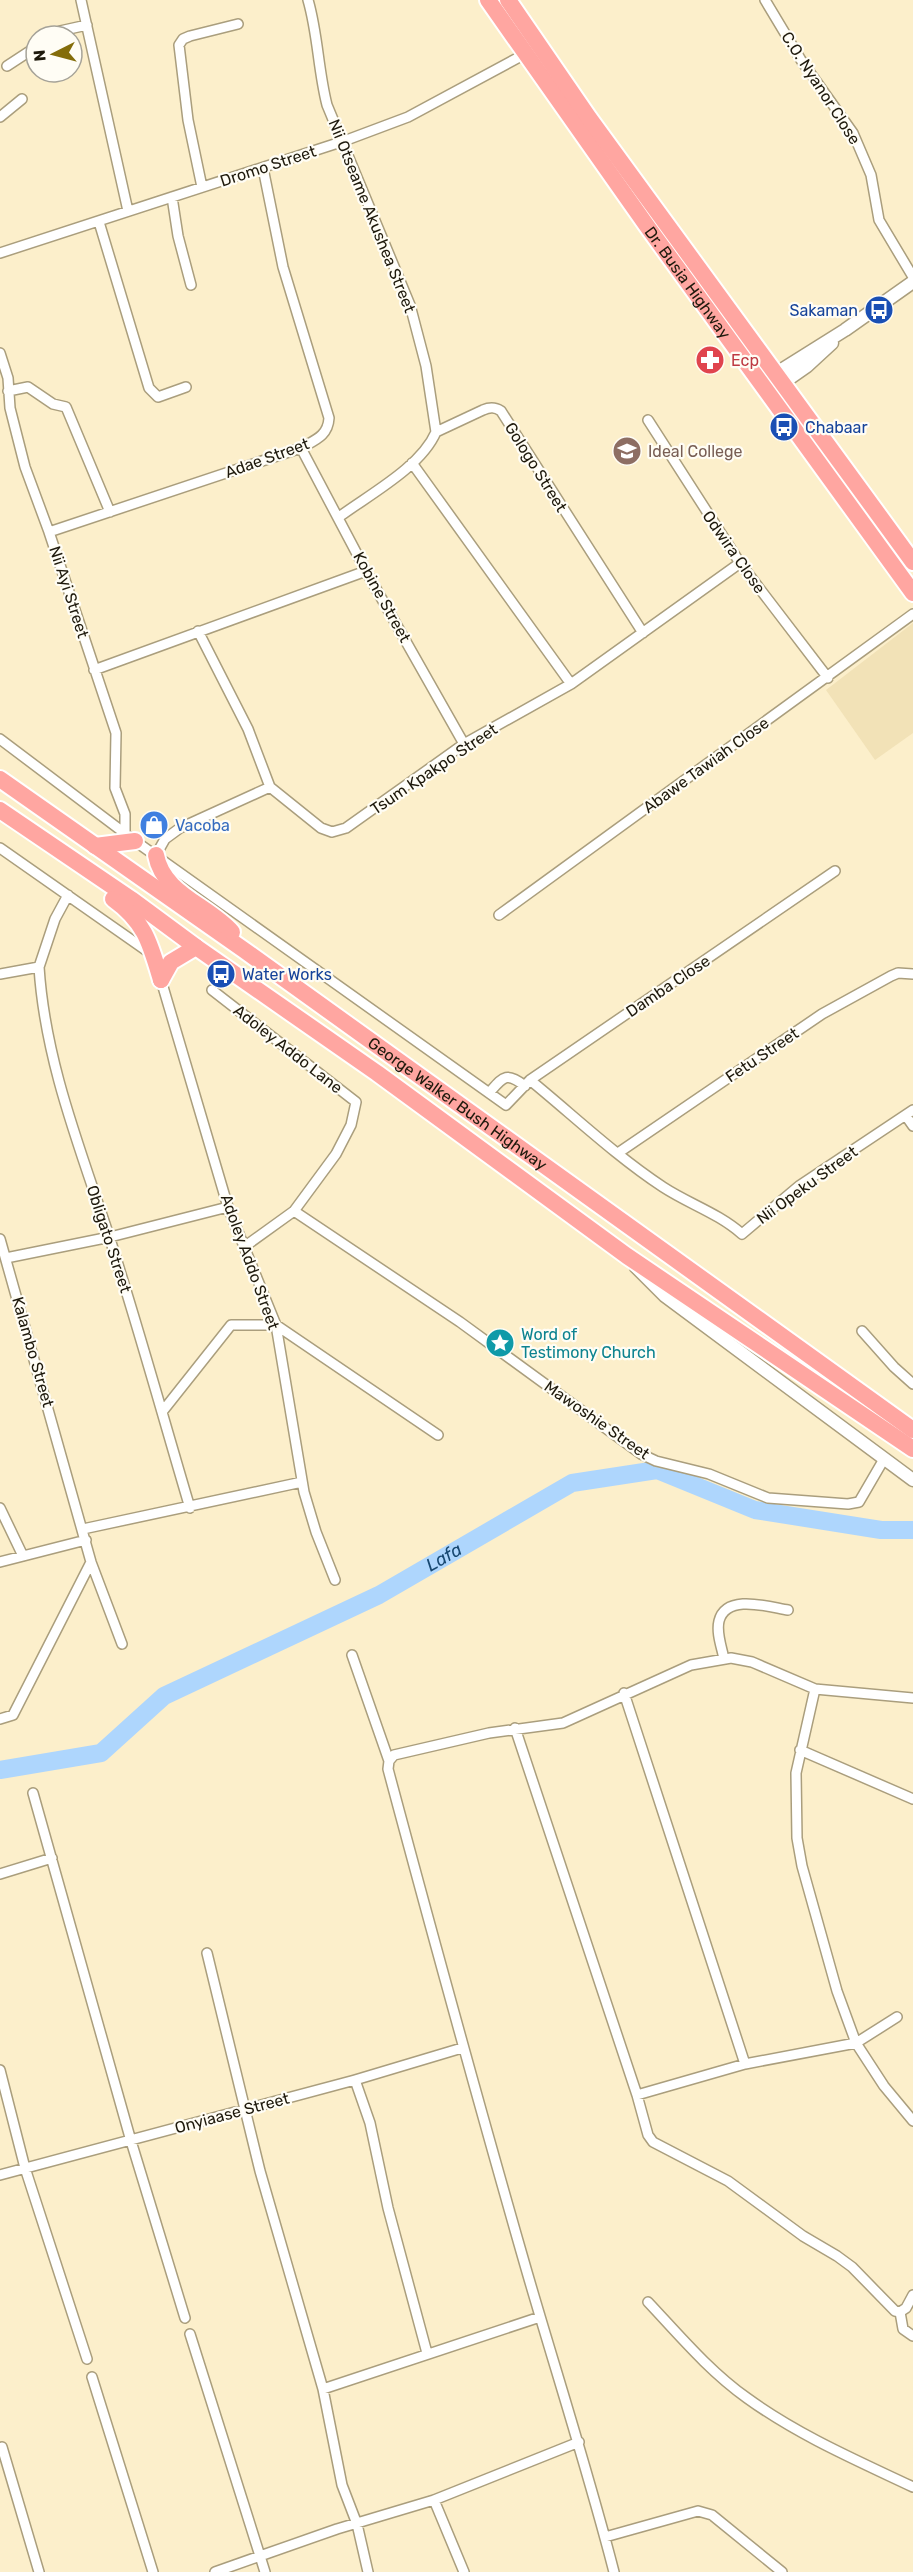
<svg xmlns="http://www.w3.org/2000/svg" width="913" height="2572" viewBox="0 0 913 2572" font-family="Rubik,sans-serif">
	<style>
		.built { fill: #f2e2b7 }
		.lines { fill: none; stroke-linecap: round; stroke-linejoin: round }
		.river { stroke: #aed6fd; stroke-width: 18 }
		.street-casing { stroke: #aa9e7d; stroke-width: 12 }
		.secondary-casing { stroke: #aa9e7d; stroke-width: 15 }
		.highway-casing { stroke: #fff; stroke-width: 20 }
		.street { stroke: #fff; stroke-width: 9 }
		.secondary { stroke: #fff; stroke-width: 12 }
		.highway { stroke: #ffa6a1; stroke-width: 16 }
		.labels { text-anchor: middle; dominant-baseline: central; stroke-width: 4.5; stroke-linejoin: round; paint-order: stroke }
		.street-label { font-size: 16px; fill: #1e190c; stroke: #fffdf5 }
		.transit-label { font-size: 16px; fill: #164399; stroke: #fffdf5; text-anchor: start }
		.health-label { font-size: 16px; fill: #be3a42; stroke: #fffdf5; text-anchor: start }
		.education-label { font-size: 16px; fill: #785e54; stroke: #fffdf5; text-anchor: start }
		.shop-label { font-size: 16px; fill: #366cbe; stroke: #fffdf5; text-anchor: start }
		.culture-label { font-size: 16px; fill: #0d838f; stroke: #fffdf5; text-anchor: start }
		.water-label { font-size: 18px; font-style: italic; fill: #174871; stroke: #fffdf5 }
	</style>
	<rect width="100%" height="100%" fill="#fcefcb"/>
	<path class="built" d="M913,623V733L875,760L826,690Z"/>
	<g class="lines">
		<path class="river" id="s1" d="M0,1770L101,1753L164,1696L379,1595L572,1483L657,1470L755,1510L881,1530H913"/>
		<g class="street-casing">
			<path id="street" d="M81,0L128,211
				M308,0C318,34 318,70 327,105L410,305L426,366L436,432
				M765,0L801,60L853,133L871,175L879,220L913,277
				M53,36L60,31L87,25
				M7,66L36,47
				M0,117L22,99
				M202,187L188,120L179,45L183,39L190,36L238,24
				M172,197L178,236L191,285
				M99,222L149,388L158,397L186,387
				M0,253L344,141L408,117L525,54
				M0,353L8,378L10,408L25,467L49,532L116,733L115,788L125,814V832
				M8,391L28,387L53,404L66,407L110,512
				M648,420L740,563L828,678
				M301,448L366,571L464,744
				M412,463L571,684
				M339,517C370,494 421,467 436,432L483,410C490,407 495,407 501,411L643,633
				M49,532L301,448C315,440 328,436 329,418L283,267L263,168
				M198,631L248,729L270,787
				M94,670L366,571
				M0,739L135,841L506,1105L530,1080L835,871
				M270,787L321,828L332,832L346,828L464,744L571,684L740,563
				M0,848L150,953
				M156,855L165,839L180,828L270,787
				M499,915L913,614
				M39,967C45,1061 80,1148 109,1236C138,1326 163,1417 190,1508
				M0,974L39,967L55,919L68,895
				M161,980L228,1207L276,1325L304,1492L316,1532L335,1580
				M212,990L356,1102L351,1125L336,1154L294,1211L244,1247
				M530,1080C574,1116 616,1156 663,1187C689,1204 718,1213 742,1234L799,1186L913,1110
				M489,1093C503,1077 506,1071 525,1086
				M906,1116L913,1126
				M618,1153L822,1014L891,976L898,973L913,974
				M294,1211L460,1322L641,1454L656,1461L709,1474L768,1498L848,1504L859,1502L884,1459
				M0,1239L91,1562L122,1644
				M6,1258L110,1237L228,1207
				M862,1331L894,1367L913,1384
				M162,1412L231,1325H276L438,1435
				M0,1508L23,1556
				M83,1529L302,1482
				M0,1562L86,1540
				M352,1655L389,1761L388,1769C433,1937 479,2105 527,2272C556,2372 588,2471 614,2572
				M724,1659C722,1648 716,1633 719,1621C726,1593 769,1607 788,1610
				M815,1689L796,1773L797,1838L802,1866L837,1991L856,2043L884,2086L913,2121
				M624,1693L745,2064
				M0,1719L13,1715L91,1562
				M515,1728L637,2095L648,2135L653,2142L728,2181L803,2236L837,2256L852,2267L895,2311L900,2312
				M800,1750L913,1799
				M389,1761L394,1755L489,1733L563,1723L691,1665L731,1658L752,1662L815,1689L913,1698
				M33,1793L131,2141L185,2318
				M0,1874L52,1858
				M207,1953L260,2171L323,2389L342,2485L357,2524L368,2572
				M0,2070L25,2168L87,2359
				M355,2080L370,2123L388,2208L427,2353
				M637,2095L745,2064L856,2043L897,2017
				M0,2175L355,2080L462,2048
				M648,2302C679,2335 709,2371 747,2398C798,2435 856,2460 913,2487
				M900,2312L903,2329L913,2336
				M900,2312L906,2308L913,2295
				M190,2334L260,2556L337,2529L434,2500L579,2442
				M92,2377L153,2572
				M323,2389L540,2317
				M2,2447L39,2572
				M434,2500L464,2572
				M605,2537L698,2511L712,2515L782,2572
				M215,2572L260,2556L265,2572"/>
		</g>
		<g class="secondary-casing">
			<path id="secondary" d="M770,377L845,330L913,282
				M777,387L807,366L832,343
				M636,1267L665,1296L913,1480"/>
		</g>
		<g class="highway-casing">
			<g id="highway">
				<path id="s2" d="M488,0L647,226L913,593"/>
				<path d="M508,0L589,118L913,562"/>
				<path id="s3" d="M0,779L244,950L913,1430"/>
				<path d="M0,810L131,899L196,947L377,1073L627,1256L913,1449"/>
				<path d="M95,846L135,841"/>
				<path d="M156,855C163,894 208,905 232,932"/>
				<path d="M113,899C145,922 150,943 161,980"/>
				<path d="M161,980L171,962L196,947"/>
			</g>
		</g>
		<use href="#street" class="street"/>
		<use href="#secondary" class="secondary"/>
		<use href="#highway" class="highway"/>
	</g>
	<defs>
		<g id="bus-disc" transform="scale(1.5)"><circle r="9.5" fill="#1a4fb4" stroke="#fffdf5"/><path d="M-5-6H5V4H4V6H2V4H-2V6H-4V4H-5ZM-3.5-4V0h7V-4ZM-3.5 1.2v1.5H-2V1.2ZM2 1.2v1.5H3.5V1.2Z" fill="#fff"/></g>
		<g id="pharmacy-disc" transform="scale(1.5)"><circle r="9.5" fill="#e0444e" stroke="#fffdf5"/><path d="M-2-6h4v4h4v4h-4v4h-4v-4h-4v-4h4Z" fill="#fff"/></g>
		<g id="school-disc" transform="scale(1.5)"><circle r="9.5" fill="#8d6e63" stroke="#fffdf5"/><path d="M0-5L7-2L0 1L-7-2ZM-4 1L0 2.5L4 1V4Q0 6-4 4Z" fill="#fff"/></g>
		<g id="shop-disc" transform="scale(1.5)"><circle r="9.5" fill="#3f7fe0" stroke="#fffdf5"/><path d="M-5-2.5h2.3a2.7 3.5 0 0 1 5.4 0H5L5.5 6h-11ZM-1.5-2.5h3a1.5 2.3 0 0 0-3 0Z" fill="#fff"/></g>
		<g id="sight-disc" transform="scale(1.5)"><circle r="9.5" fill="#0f9aa8" stroke="#fffdf5"/><path d="M0-6L1.8-2.2L6-1.7L2.9 1.2L3.7 5.4L0 3.3L-3.7 5.4L-2.9 1.2L-6-1.7L-1.8-2.2Z" fill="#fff"/></g>
	</defs>
	<g fill-rule="evenodd">
		<use href="#bus-disc" x="879" y="310"/>
		<use href="#pharmacy-disc" x="710" y="360"/>
		<use href="#bus-disc" x="784" y="427"/>
		<use href="#school-disc" x="627" y="451"/>
		<use href="#shop-disc" x="154" y="825"/>
		<use href="#bus-disc" x="221" y="974"/>
		<use href="#sight-disc" x="500" y="1343"/>
	</g>
	<g class="labels">
		<g class="street-label">
			<text transform="translate(821 88) rotate(57)">C.O. Nyanor Close</text>
			<text transform="translate(268 166) rotate(-18)">Dromo Street</text>
			<text transform="translate(372 216) rotate(68)">Nii Otseame Akushea Street</text>
			<text stroke="none"><textPath href="#s2" startOffset="346">Dr. Busia Highway</textPath></text>
			<text transform="translate(267 458) rotate(-20)">Adae Street</text>
			<text transform="translate(536 467) rotate(58)">Gologo Street</text>
			<text transform="translate(734 552) rotate(55)">Odwira Close</text>
			<text transform="translate(69 592) rotate(72)">Nii Ayi Street</text>
			<text transform="translate(382 597) rotate(61)">Kobine Street</text>
			<text transform="translate(706 765) rotate(-36)">Abawe Tawiah Close</text>
			<text transform="translate(434 769) rotate(-34)">Tsum Kpakpo Street</text>
			<text transform="translate(668 986) rotate(-34)">Damba Close</text>
			<text transform="translate(288 1049) rotate(38)">Adoley Addo Lane</text>
			<text transform="translate(762 1055) rotate(-34)">Fetu Street</text>
			<text stroke="none"><textPath href="#s3" startOffset="561">George Walker Bush Highway</textPath></text>
			<text transform="translate(807 1185) rotate(-36)">Nii Opeku Street</text>
			<text transform="translate(109 1239) rotate(72)">Obligato Street</text>
			<text transform="translate(250 1262) rotate(70)">Adoley Addo Street</text>
			<text transform="translate(33 1352) rotate(74)">Kalambo Street</text>
			<text transform="translate(597 1420) rotate(35)">Mawoshie Street</text>
			<text transform="translate(232 2113) rotate(-15)">Onyiaase Street</text>
		</g>
		<g class="transit-label">
			<text x="858" y="310" text-anchor="end">Sakaman</text>
			<text x="805" y="427">Chabaar</text>
			<text x="242" y="974">Water Works</text>
		</g>
		<g class="health-label">
			<text x="731" y="360">Ecp</text>
		</g>
		<g class="education-label">
			<text x="648" y="451">Ideal College</text>
		</g>
		<g class="shop-label">
			<text x="175" y="825">Vacoba</text>
		</g>
		<g class="culture-label">
			<text x="521" y="1334">Word of<tspan x="521" dy="18">Testimony Church</tspan></text>
		</g>
		<g class="water-label">
			<text stroke="none"><textPath href="#s1" startOffset="500">Lafa</textPath></text>
		</g>
	</g>
	<g transform="translate(54 54) rotate(264)"><circle r="28" fill="#fffdf5" stroke="#a5a298" stroke-width="1.5"/>
	<path d="M0-4.5L10 22L0 15L-10 22Z" fill="#846d0a"/>
	<text y="-9" font-size="16" font-weight="bold" text-anchor="middle" fill="#1e190c">N</text>
	</g>
</svg>
